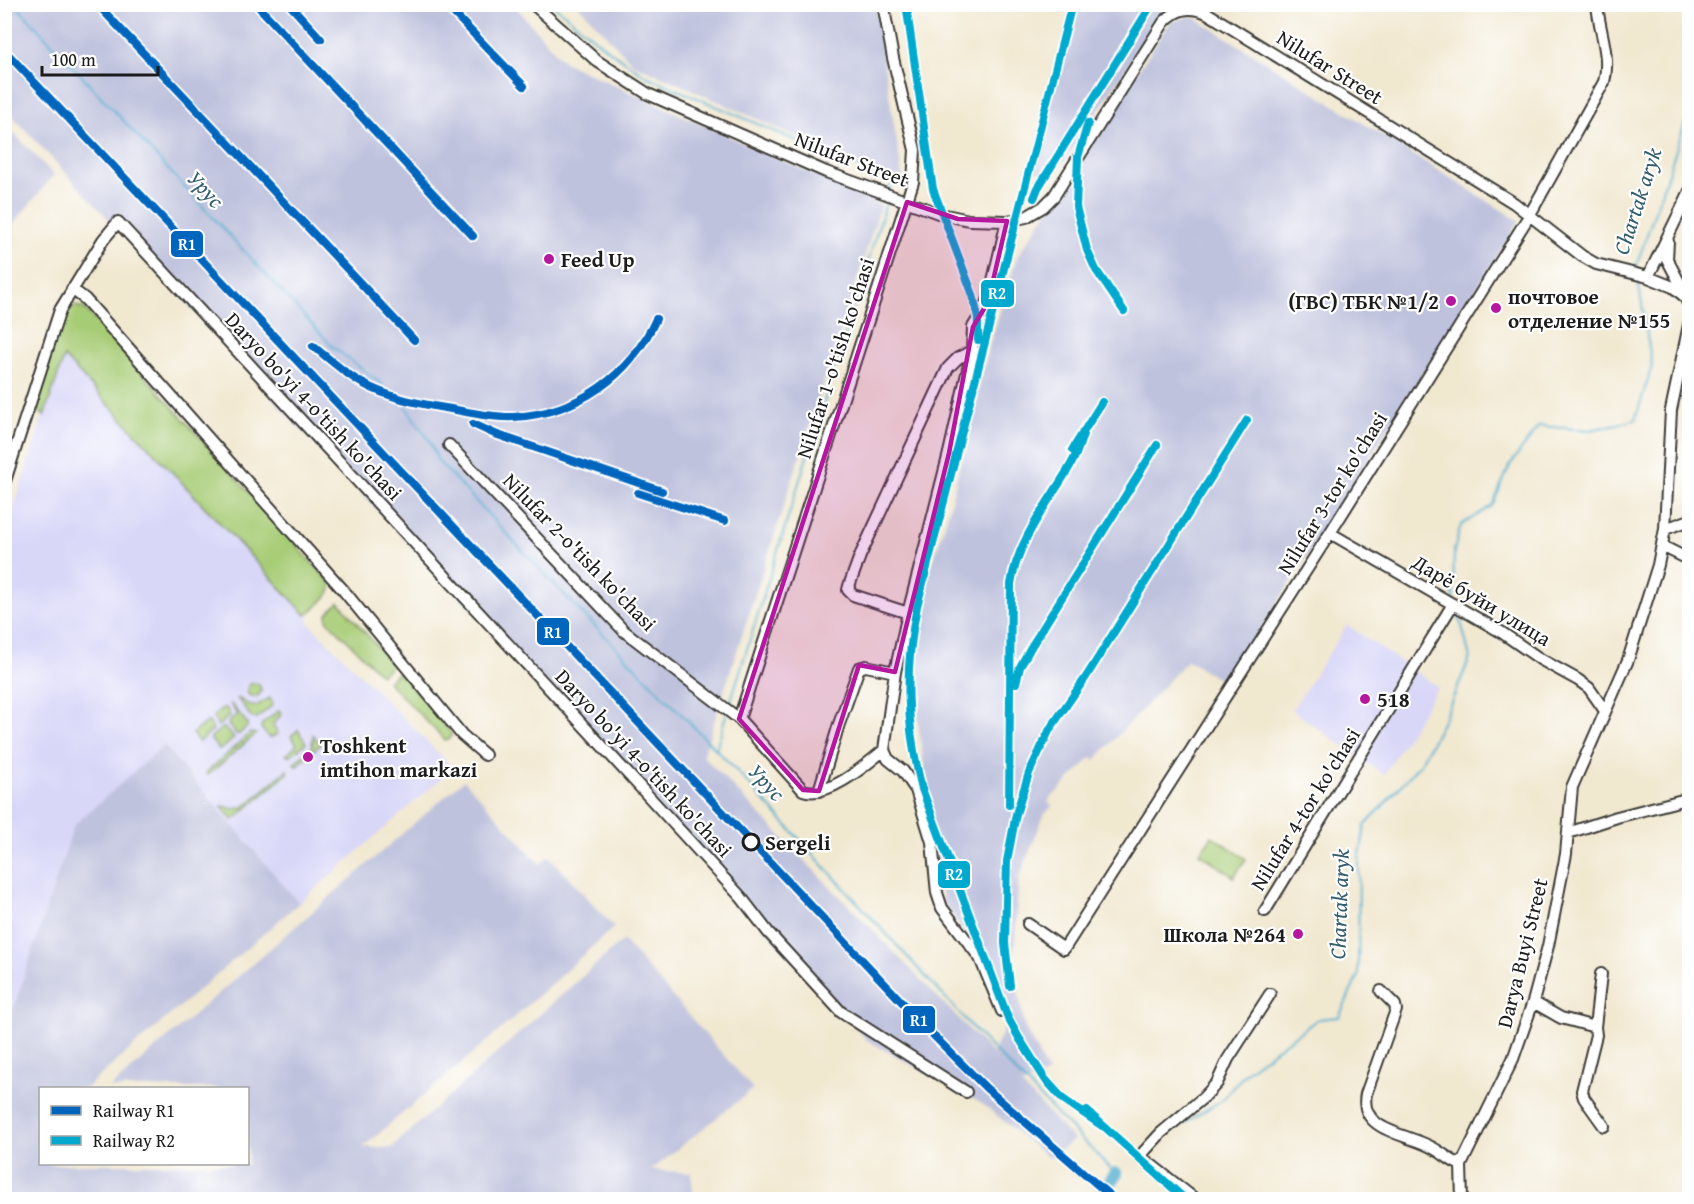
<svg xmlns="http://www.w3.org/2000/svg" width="1694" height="1204" viewBox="0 0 1694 1204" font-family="'Gentium Book Plus',serif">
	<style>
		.built { fill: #d8d7f8 }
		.industrial { fill: #bfc2dd }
		.green { fill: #a7cc76; stroke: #627449; stroke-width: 1.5 }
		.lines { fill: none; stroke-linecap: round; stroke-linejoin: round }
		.stream { stroke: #51adcf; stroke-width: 2 }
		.river { stroke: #51adcf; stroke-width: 14 }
		.minor-casing { stroke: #3c3b37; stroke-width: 14 }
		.minor { stroke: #fff; stroke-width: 10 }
		.rail-1-casing { stroke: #fff; stroke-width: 12 }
		.rail-2-casing { stroke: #fff; stroke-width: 12 }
		.rail-1 { stroke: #0065bd; stroke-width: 8 }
		.rail-2 { stroke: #00a9ce; stroke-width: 8 }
		.marked { fill: #b5179e; fill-opacity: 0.2; stroke: #b5179e; stroke-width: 4.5; stroke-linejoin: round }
		.poi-dot { fill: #b5179e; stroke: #fff; stroke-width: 2 }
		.stop-dot { fill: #fff; stroke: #1c1c1c; stroke-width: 3 }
		.labels { text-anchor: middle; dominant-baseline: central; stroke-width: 4.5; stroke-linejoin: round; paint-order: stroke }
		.street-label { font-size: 21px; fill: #1c1c1c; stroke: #fff }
		.poi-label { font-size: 21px; font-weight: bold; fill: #1c1c1c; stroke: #fff; text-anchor: start }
		.stop-label { font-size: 21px; font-weight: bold; fill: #1c1c1c; stroke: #fff; text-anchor: start }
		.water-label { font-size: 22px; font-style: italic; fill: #345d6d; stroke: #fff }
		.line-badge { stroke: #fff; stroke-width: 2 }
		.badge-label { font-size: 16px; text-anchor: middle; font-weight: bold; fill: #fff }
	</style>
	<rect width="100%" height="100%" fill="#fff"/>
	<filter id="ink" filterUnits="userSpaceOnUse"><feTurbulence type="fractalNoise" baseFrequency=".0167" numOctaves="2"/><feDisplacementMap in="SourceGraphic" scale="12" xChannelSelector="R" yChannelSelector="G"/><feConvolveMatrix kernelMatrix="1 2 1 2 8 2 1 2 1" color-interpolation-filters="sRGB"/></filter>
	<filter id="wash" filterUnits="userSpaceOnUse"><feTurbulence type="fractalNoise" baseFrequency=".008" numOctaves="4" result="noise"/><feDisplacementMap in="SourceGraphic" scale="24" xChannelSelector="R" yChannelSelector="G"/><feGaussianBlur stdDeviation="1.35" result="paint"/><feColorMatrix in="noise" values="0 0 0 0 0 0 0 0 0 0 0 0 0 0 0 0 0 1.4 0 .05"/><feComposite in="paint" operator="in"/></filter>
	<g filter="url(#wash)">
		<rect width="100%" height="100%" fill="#f1e8d0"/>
		<path class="built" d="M64,352L309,613L308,622L453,768L299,903L164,745L20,988L5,1034V534Z
			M1347,625L1438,687L1384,775L1292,710Z"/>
		<path class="industrial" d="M1166,4L1168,5L1055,176L1031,170L1072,5Z
			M5,5H514L564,62L881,205L703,756L993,1054L1005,1027L1009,1024L981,955L943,903L914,694L915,643L922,598L947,517L989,347L1017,257L1170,22L1192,16L1519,221L1226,684L1188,660L1095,760L1091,758L1048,801L1052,806L1044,815L1019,878L1013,965L1025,1028L1048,1073L1022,1085L1074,1140L1049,1158L984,1105L867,1040L469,607L288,416L223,342L5,108Z
			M578,5H876L884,65L904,185L632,63Z
			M5,124L54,175L5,234Z
			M164,745L299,903L86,1088H40V1164H248V1088H110L464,780L540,864L549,856L614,927L499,1031L363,1147L391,1148L623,940L753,1089L651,1170L691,1173L694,1199H5V1034L74,825Z"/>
		<path class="green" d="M76,306L85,309L332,585C331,597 315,607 306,615L64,357L44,416L34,407L63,315L70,308Z
			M339,602L393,665L381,675L327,620V614Z
			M397,673L402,675L452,734L449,740H445L388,682Z
			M247 690a7 7 0 1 1 14 0a7 7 0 1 1-14 0Z
			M237,698C257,708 249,710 270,698L273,705L257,718H252Z
			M230,703L247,723V727L239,734H236L228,725L229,721L237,715Z
			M223,708H226L230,715L218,726L213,717Z
			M278,711H280L281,715L273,724L278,734L269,738L261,728L262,724Z
			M206,722H209L213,730L199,742L192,734Z
			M223,727L234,738L222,749H219L211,740V737Z
			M298,730L306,743L290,756L286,755L295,747L297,744L291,736Z
			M250,733L256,734L208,775L206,773Z
			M313,735L321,744L296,766L294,763L312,748Z
			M287,770L288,773L233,820L222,807L224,806L234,809L244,807Z
			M1212,836L1246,859L1234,877L1200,853Z"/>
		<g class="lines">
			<path class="stream" d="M15,4L332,346L383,385
				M552,4L607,49L646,76L892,182L889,191
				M1637,271L1636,267L1690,109
				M405,406L429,440L438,461L553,583L734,768L983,1039L1116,1174L1120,1171
				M1453,600L1454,550L1461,525L1492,506L1510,465L1539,426L1591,430L1635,420L1652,366L1638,280
				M729,707L887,200
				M716,750L726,715
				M1170,1132L1222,1100L1248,1070L1318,1019L1339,1017L1358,976L1359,861L1365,826L1420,764L1443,721L1470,658L1461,622L1455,611"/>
			<path class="river" d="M1098,1200L1116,1174"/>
		</g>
	</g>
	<g filter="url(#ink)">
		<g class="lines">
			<g class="minor-casing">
				<path id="minor" d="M533,4L597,61L648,94L826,172L941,214L969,220L1007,221L1026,217L1043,207L1054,196L1164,22C1177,8 1190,6 1207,13L1514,203L1582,256L1596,264L1648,277L1673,287L1684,296L1690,306
					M1668,241L1667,259L1686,295
					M1648,277L1690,191
					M72,289L85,299L344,591L462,735L485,755
					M449,445L624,631L739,719L803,790C827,799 866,765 884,750
					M4,484L60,310L103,240L118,222L629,775L741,897L768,932L841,1012L966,1092
					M1665,529L1690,520
					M1330,533L1501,632L1540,659L1578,680L1589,688L1605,711
					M1662,546L1690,560
					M908,613L853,595L848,590L849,586L860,556L948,368L958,358L972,351
					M739,719L913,182L915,150L893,58L883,4
					M819,791L839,724L859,668L866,666L895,672
					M1568,833L1617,817L1690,798
					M1265,911L1453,604
					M1028,924L1064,949L1330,533L1529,216L1604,82C1611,56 1599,31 1597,4
					M1601,974L1595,1027L1596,1035L1582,1091L1584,1098L1604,1126
					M1381,991L1395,1005L1396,1010L1366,1094C1358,1132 1410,1134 1433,1148C1443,1153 1450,1161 1461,1165
					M1533,1002L1561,1018L1595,1027
					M1002,1011L980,958L942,908L937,893L932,842L916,790L903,771L888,759L884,750L895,672L908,613L949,453L972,351L973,327L988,302L1007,221
					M1196,1200L1140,1156L1161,1133L1204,1097L1217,1083L1228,1059L1270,994
					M1462,1200L1461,1165L1513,1059L1533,1002L1548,946L1566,854L1572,787L1628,660L1658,565L1665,529L1671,410L1690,320"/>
			</g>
			<use href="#minor" class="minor"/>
			<g class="rail-1-casing">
				<path id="rail-1" d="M97,4L414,340
					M256,4L473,236
					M289,4L321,39
					M445,4L524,86
					M4,50L934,1036L986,1088L1115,1200
					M313,346C328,358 343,372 360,382C388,398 420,404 451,409C472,413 494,418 514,417C578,413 630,376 656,319
					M473,424L495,434L662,491
					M638,493L725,521"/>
			</g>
			<g class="rail-2-casing">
				<path id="rail-2" d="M906,4L933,189L973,295L978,318V340
					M1072,4L917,606C904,671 906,726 922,789L1008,1018L1019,1038L1045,1079L1063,1099L1102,1126
					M1088,123L1078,157L1076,207L1087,250L1096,270L1124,311
					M1034,198L1038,188L1152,4
					M1072,450L1102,402
					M1016,683L1020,667L1031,647L1157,445
					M1009,805L1011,584C1018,539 1048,504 1070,466C1077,455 1080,443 1084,431
					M1010,986L1005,943L1007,861L1016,814L1029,773L1050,729L1086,677L1247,420
					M1087,1111L1186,1200"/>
			</g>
			<use href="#rail-1" class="rail-1"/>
			<use href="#rail-2" class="rail-2"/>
		</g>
	</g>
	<path class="marked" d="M907,202L958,219L1007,221L988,302L973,327L949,453L895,672L859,665L819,791L803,790L739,719Z"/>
	<g class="poi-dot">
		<circle cx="549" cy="259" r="6"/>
		<circle cx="1451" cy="301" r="6"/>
		<circle cx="1496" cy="308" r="6"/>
		<circle cx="1365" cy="699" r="6"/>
		<circle cx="308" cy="757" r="6"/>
		<circle cx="1298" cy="934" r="6"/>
	</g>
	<circle class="stop-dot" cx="751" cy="842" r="8"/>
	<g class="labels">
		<g class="street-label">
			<text transform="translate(1330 67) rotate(32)">Nilufar Street</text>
			<text transform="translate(852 159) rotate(21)">Nilufar Street</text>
			<text transform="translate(835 358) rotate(-72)">Nilufar 1-o'tish ko'chasi</text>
			<text transform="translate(314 406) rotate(47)">Daryo bo'yi 4-o'tish ko'chasi</text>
			<text transform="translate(1332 493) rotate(-58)">Nilufar 3-tor ko'chasi</text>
			<text transform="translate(580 552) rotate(46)">Nilufar 2-o'tish ko'chasi</text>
			<text transform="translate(1482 600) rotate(31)">Дарё буйи улица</text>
			<text transform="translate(644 763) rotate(47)">Daryo bo'yi 4-o'tish ko'chasi</text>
			<text transform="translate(1305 809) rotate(-58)">Nilufar 4-tor ko'chasi</text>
			<text transform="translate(1522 953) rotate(-76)">Darya Buyi Street</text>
		</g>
		<g class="poi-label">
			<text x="561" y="259">Feed Up</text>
			<text x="1508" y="296">почтовое<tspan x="1508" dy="24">отделение №155</tspan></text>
			<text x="1439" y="301" text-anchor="end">(ГВС) ТБК №1/2</text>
			<text x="1377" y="699">518</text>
			<text x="320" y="745">Toshkent<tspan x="320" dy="24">imtihon markazi</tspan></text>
			<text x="1286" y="934" text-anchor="end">Школа №264</text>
		</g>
		<g class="stop-label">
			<text x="765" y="842">Sergeli</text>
		</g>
		<g class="water-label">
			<text transform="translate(206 189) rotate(47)">Урус</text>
			<text transform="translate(1637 201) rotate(-72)">Chartak aryk</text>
			<text transform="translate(767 782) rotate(47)">Урус</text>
			<text transform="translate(1339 904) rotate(-88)">Chartak aryk</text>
		</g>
	</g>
	<g class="line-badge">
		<rect x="170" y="230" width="34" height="28" rx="6" fill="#0065bd"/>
		<rect x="980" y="279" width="35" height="29" rx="6" fill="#00a9ce"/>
		<rect x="536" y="617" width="34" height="29" rx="6" fill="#0065bd"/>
		<rect x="937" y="860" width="34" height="29" rx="6" fill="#00a9ce"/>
		<rect x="902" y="1005" width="34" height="29" rx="6" fill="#0065bd"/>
	</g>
	<g class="badge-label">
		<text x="187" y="250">R1</text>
		<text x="997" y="299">R2</text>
		<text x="553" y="638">R1</text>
		<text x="954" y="880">R2</text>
		<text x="919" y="1026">R1</text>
	</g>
	<rect width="1694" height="1204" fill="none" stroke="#fff" stroke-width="24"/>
	<rect x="39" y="1087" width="210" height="78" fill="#ffffff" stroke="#a4a4a4" stroke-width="1.5"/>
	<rect x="51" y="1106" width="30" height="9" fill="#0065bd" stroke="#a4a4a4" stroke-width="1.5"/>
	<text x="93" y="1117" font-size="18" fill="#1c1c1c">Railway R1</text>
	<rect x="51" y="1136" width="30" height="9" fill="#00a9ce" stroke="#a4a4a4" stroke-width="1.5"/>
	<text x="93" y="1147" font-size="18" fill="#1c1c1c">Railway R2</text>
	<path d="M42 66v9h116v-9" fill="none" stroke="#1c1c1c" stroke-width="3"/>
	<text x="51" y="66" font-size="18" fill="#1c1c1c" stroke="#ffffff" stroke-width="4.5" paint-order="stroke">100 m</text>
</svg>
